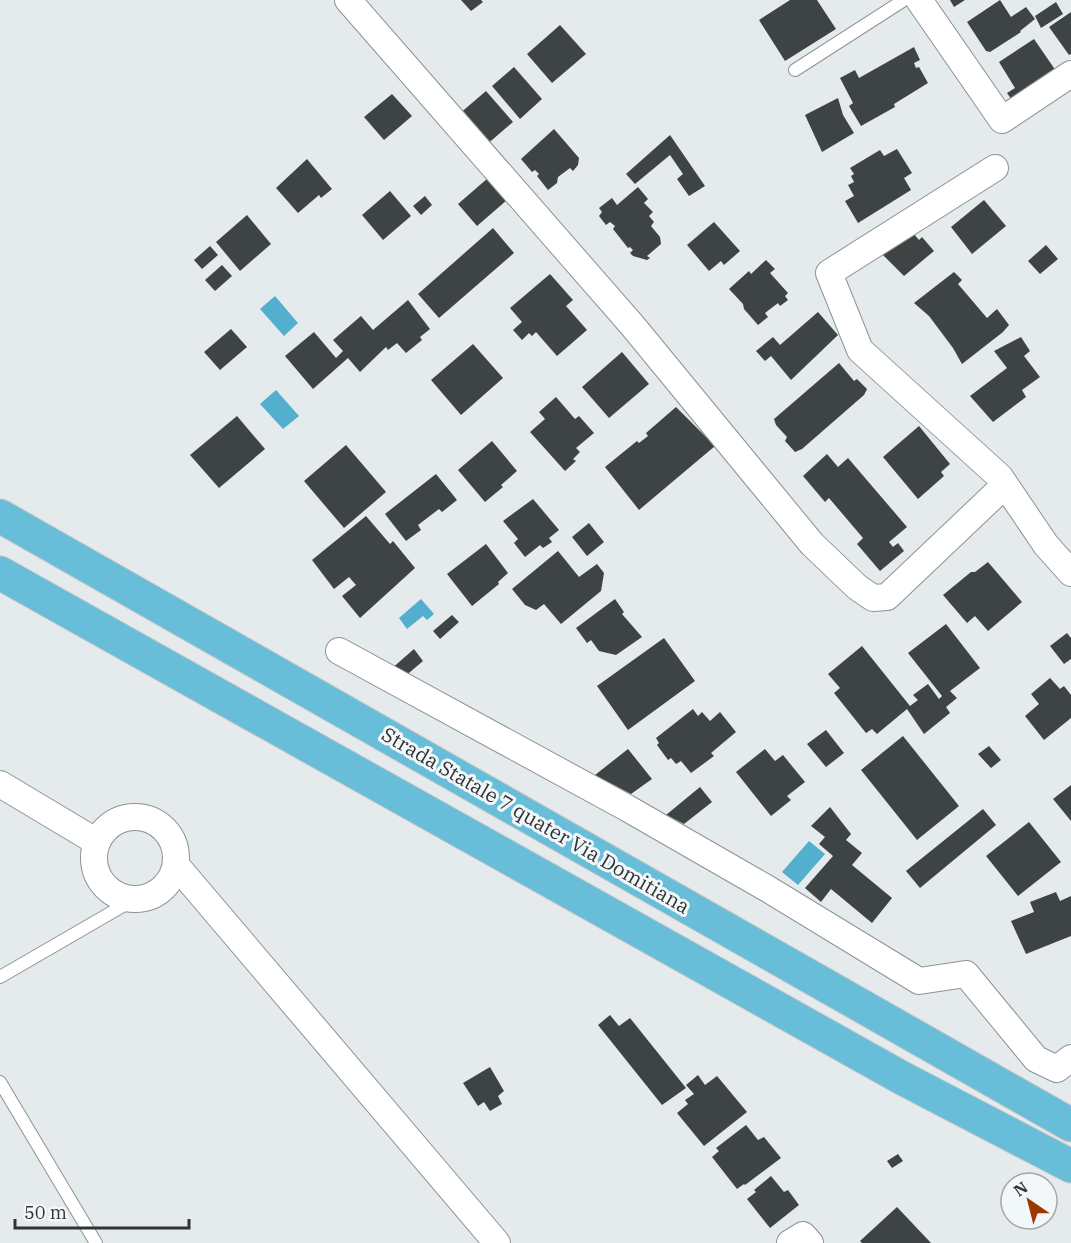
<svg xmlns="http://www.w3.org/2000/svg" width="1071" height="1243" viewBox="0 0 1071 1243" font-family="'IBM Plex Serif',serif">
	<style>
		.water { fill: #52afcd }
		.building { fill: #3e4344 }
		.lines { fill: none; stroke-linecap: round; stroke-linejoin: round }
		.service-casing { stroke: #8d9294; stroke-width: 14 }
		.minor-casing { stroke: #8d9294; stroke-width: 28 }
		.trunk-casing { stroke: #c5c6c6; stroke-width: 35 }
		.service { stroke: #fff; stroke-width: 12 }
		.minor { stroke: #fff; stroke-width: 26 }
		.trunk { stroke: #68bed8; stroke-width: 33 }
		.labels { text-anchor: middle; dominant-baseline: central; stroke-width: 6; stroke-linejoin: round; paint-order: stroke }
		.street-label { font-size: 20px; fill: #303233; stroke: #f2f7f9 }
	</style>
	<rect width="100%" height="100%" fill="#e5eaec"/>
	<path class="water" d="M275,296L298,323L284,336L260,309Z
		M276,390L299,416L283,429L260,404Z
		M421,599L434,614L427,620L423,616L407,629L399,618Z
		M809,841L825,854L798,885L782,872Z"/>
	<path class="building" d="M461,0H481L483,2L471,11Z
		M790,0H817L836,29L785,61L759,20Z
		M950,0H965L954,7Z
		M1000,0L1011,17L1026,7L1035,19L1020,31L1021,32L990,52L986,51L967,22Z
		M1056,2L1063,14L1041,28L1035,16Z
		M1071,12V54L1069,55L1049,27Z
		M560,25L586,54L552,83L527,54Z
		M1034,39L1056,71L1014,103L1007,93L1015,88L999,62Z
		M914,47L920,60L914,63L916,68L919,67L928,83L894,104L895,107L861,126L849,106L853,103L840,78L855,70L859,78Z
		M514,67L542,99L520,119L492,86Z
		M486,91L513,122L485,146L458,115Z
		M392,94L412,116L384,140L364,117Z
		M838,98L843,115L854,133L822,152L805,115Z
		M554,129L579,158L578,165L573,171L570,168L558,177L557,183L548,190L537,176L539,174L535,170L532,172L521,159Z
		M670,135L705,186L689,196L677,179L683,174L670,155L635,184L626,174Z
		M897,149L912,173L904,178L911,190L858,223L845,201L854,196L848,185L854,182L851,176L854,174L850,168L880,150L884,156Z
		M307,159L332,189L321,198L319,195L298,213L276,188Z
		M488,178L507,200L477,226L458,204Z
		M638,187L648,199L644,203L653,212L649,216L654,222L651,226L660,237L661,244L647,256L650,258L647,260L633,256L630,253L633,250L630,247L628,248L613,229L615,226L610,222L606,225L599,216L602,212L599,208L612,198L617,205Z
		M390,191L411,216L383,240L362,215Z
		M425,196L432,205L421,215L413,206Z
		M984,200L1006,226L972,254L951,227Z
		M247,215L271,244L240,271L216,242Z
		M714,222L740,251L724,265L721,261L709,271L687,245Z
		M908,227L919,240L922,237L934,251L904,276L879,251Z
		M493,228L514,253L439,318L418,294Z
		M1046,245L1058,259L1040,274L1028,261Z
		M210,246L218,255L202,269L194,260Z
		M766,260L775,269L770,273L788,293L785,296L788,300L780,306L778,303L765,313L768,317L758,325L744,309L743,304L729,289L749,271L751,274Z
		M222,265L232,276L215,291L205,280Z
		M954,272L962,280L958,284L987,318L997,309L1009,325L1003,332L962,364L953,348L929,316L914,303Z
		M550,274L573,300L566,306L587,330L557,356L536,332L532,336L529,333L522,340L513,330L522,322L510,308Z
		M408,300L430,329L420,337L422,340L406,353L397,343L388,350L386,347L360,372L348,358L313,389L285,356L314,332L336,358L343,351L333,340L361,316L373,330Z
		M818,312L838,335L791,380L771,356L765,361L756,351L773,337L780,345Z
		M231,329L247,347L220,370L204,352Z
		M1021,337L1030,351L1024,356L1040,377L1022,390L1026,397L993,422L970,396L1007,368L994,351Z
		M473,344L503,378L461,415L431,380Z
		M622,352L649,384L609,418L582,387Z
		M839,363L854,381L857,379L867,389L864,395L802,449L795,452L785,441L787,437L776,425L774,419Z
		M556,397L575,419L579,416L594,433L576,448L580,452L573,459L576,461L565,471L530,432L545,419L539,412Z
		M676,407L715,446L639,510L605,467L637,441L639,443L648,436L646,433Z
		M237,416L265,449L219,488L190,455Z
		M919,426L950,464L941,472L944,476L918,499L883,457Z
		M492,441L517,471L501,485L503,487L485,502L458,470Z
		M346,445L386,492L344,528L304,481Z
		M827,454L838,467L848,458L907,527L889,542L893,547L898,543L904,551L880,571L857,544L863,538L829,498L825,502L803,476Z
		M436,474L457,500L442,512L439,509L418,525L421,530L406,541L385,514Z
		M533,499L559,530L549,538L552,542L543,548L540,545L525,557L514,543L518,539L503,521Z
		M366,516L390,544L393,541L415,568L360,618L342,596L356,585L349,577L334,589L312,560Z
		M589,523L604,542L587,556L572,537Z
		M486,544L508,573L498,582L499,584L472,606L447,574Z
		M558,551L579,577L597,564L604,573L601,591L561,624L544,604L536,610L525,605L512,589Z
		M988,562L1022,602L988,631L975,616L967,623L943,595L971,572H975Z
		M615,599L624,612L622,614L642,637L616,655L599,651L591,640L587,643L576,628Z
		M452,615L459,622L440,639L433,631Z
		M946,624L980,668L950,691L957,698L946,707L950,713L924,734L907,709L877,734L872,729L866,733L834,693L840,688L828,674L862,646L910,706L918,700L913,695L928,684L939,699L942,696L908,653Z
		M1067,633L1071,638V659L1064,664L1050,646Z
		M664,638L695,681L628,730L597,686Z
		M414,649L423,661L403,678L390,670Z
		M1050,678L1060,689L1064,686L1071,695V718L1044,740L1025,716L1039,704L1031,694Z
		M693,709L698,716L702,712L710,721L720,712L736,732L711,753L714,756L691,773L681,761L676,764L671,758L668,760L657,745L659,743L656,738Z
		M826,730L844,753L826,767L807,744Z
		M903,736L959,806L917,840L861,770Z
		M989,746L1001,760L991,768L978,754Z
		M628,749L652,779L631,794L595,775Z
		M765,749L775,761L783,755L805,782L787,796L791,800L771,816L736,772Z
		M1071,785V821L1053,799Z
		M700,787L712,802L684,824L666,815Z
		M830,807L851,834L846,840L862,853L852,865L892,898L872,923L831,889L821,902L805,888L833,856L819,844L825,837L811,826Z
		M983,809L996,825L920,888L906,871Z
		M1029,822L1061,862L1018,896L986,856Z
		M1056,892L1060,901L1071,896V936L1026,954L1011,921L1034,912L1030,902Z
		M610,1015L619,1026L630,1018L686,1088L662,1105L598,1025Z
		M490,1067L504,1091L498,1096L502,1104L490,1111L484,1102L478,1106L463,1083Z
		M698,1075L705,1085L717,1076L747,1112L704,1146L677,1113L688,1104L685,1100L694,1094L686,1085Z
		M746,1125L758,1140L764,1137L781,1158L745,1185L744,1184L737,1189L712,1157L719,1151L716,1148Z
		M898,1154L903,1161L892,1168L887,1161Z
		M771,1176L784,1192L788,1190L799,1205L770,1228L747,1199L756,1192L754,1190Z
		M897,1207L931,1243H862L860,1241Z"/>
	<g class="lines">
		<g class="service-casing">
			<path id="service" d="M795,70L904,0
				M0,977L133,900
				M0,1082L96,1243"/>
		</g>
		<g class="minor-casing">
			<path id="minor" d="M348,0L632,325L812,544L857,587L873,598L887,597L1005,485
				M919,0L1002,120L1071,74
				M995,168L829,273L860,350L1000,477L1046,545L1071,573
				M339,651L627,808L768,889L919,981L966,974L1036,1059L1057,1069L1071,1058
				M0,784L97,842
				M94 858a41 41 0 1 1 82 0a41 41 0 1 1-82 0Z
				M176,865L497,1243
				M790,1243L803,1235L810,1243"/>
		</g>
		<g class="trunk-casing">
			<path id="trunk" d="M0,516L1071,1125
				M0,573L902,1078L1071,1166"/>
		</g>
		<use href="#service" class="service"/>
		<use href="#minor" class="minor"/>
		<use href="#trunk" class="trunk"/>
	</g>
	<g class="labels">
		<g class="street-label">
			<text transform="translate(536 820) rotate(30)">Strada Statale 7 quater Via Domitiana</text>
		</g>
	</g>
	<g transform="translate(1029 1201) rotate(325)"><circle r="28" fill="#f2f7f9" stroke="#a4a8aa" stroke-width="1.5"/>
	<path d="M0-4.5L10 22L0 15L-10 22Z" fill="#9c3900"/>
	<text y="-9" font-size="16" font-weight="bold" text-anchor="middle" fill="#303233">N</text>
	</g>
	<path d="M15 1219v9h174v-9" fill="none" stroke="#303233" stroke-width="3"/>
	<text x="24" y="1219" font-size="18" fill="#303233" stroke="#f2f7f9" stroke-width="4.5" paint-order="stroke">50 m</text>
</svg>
